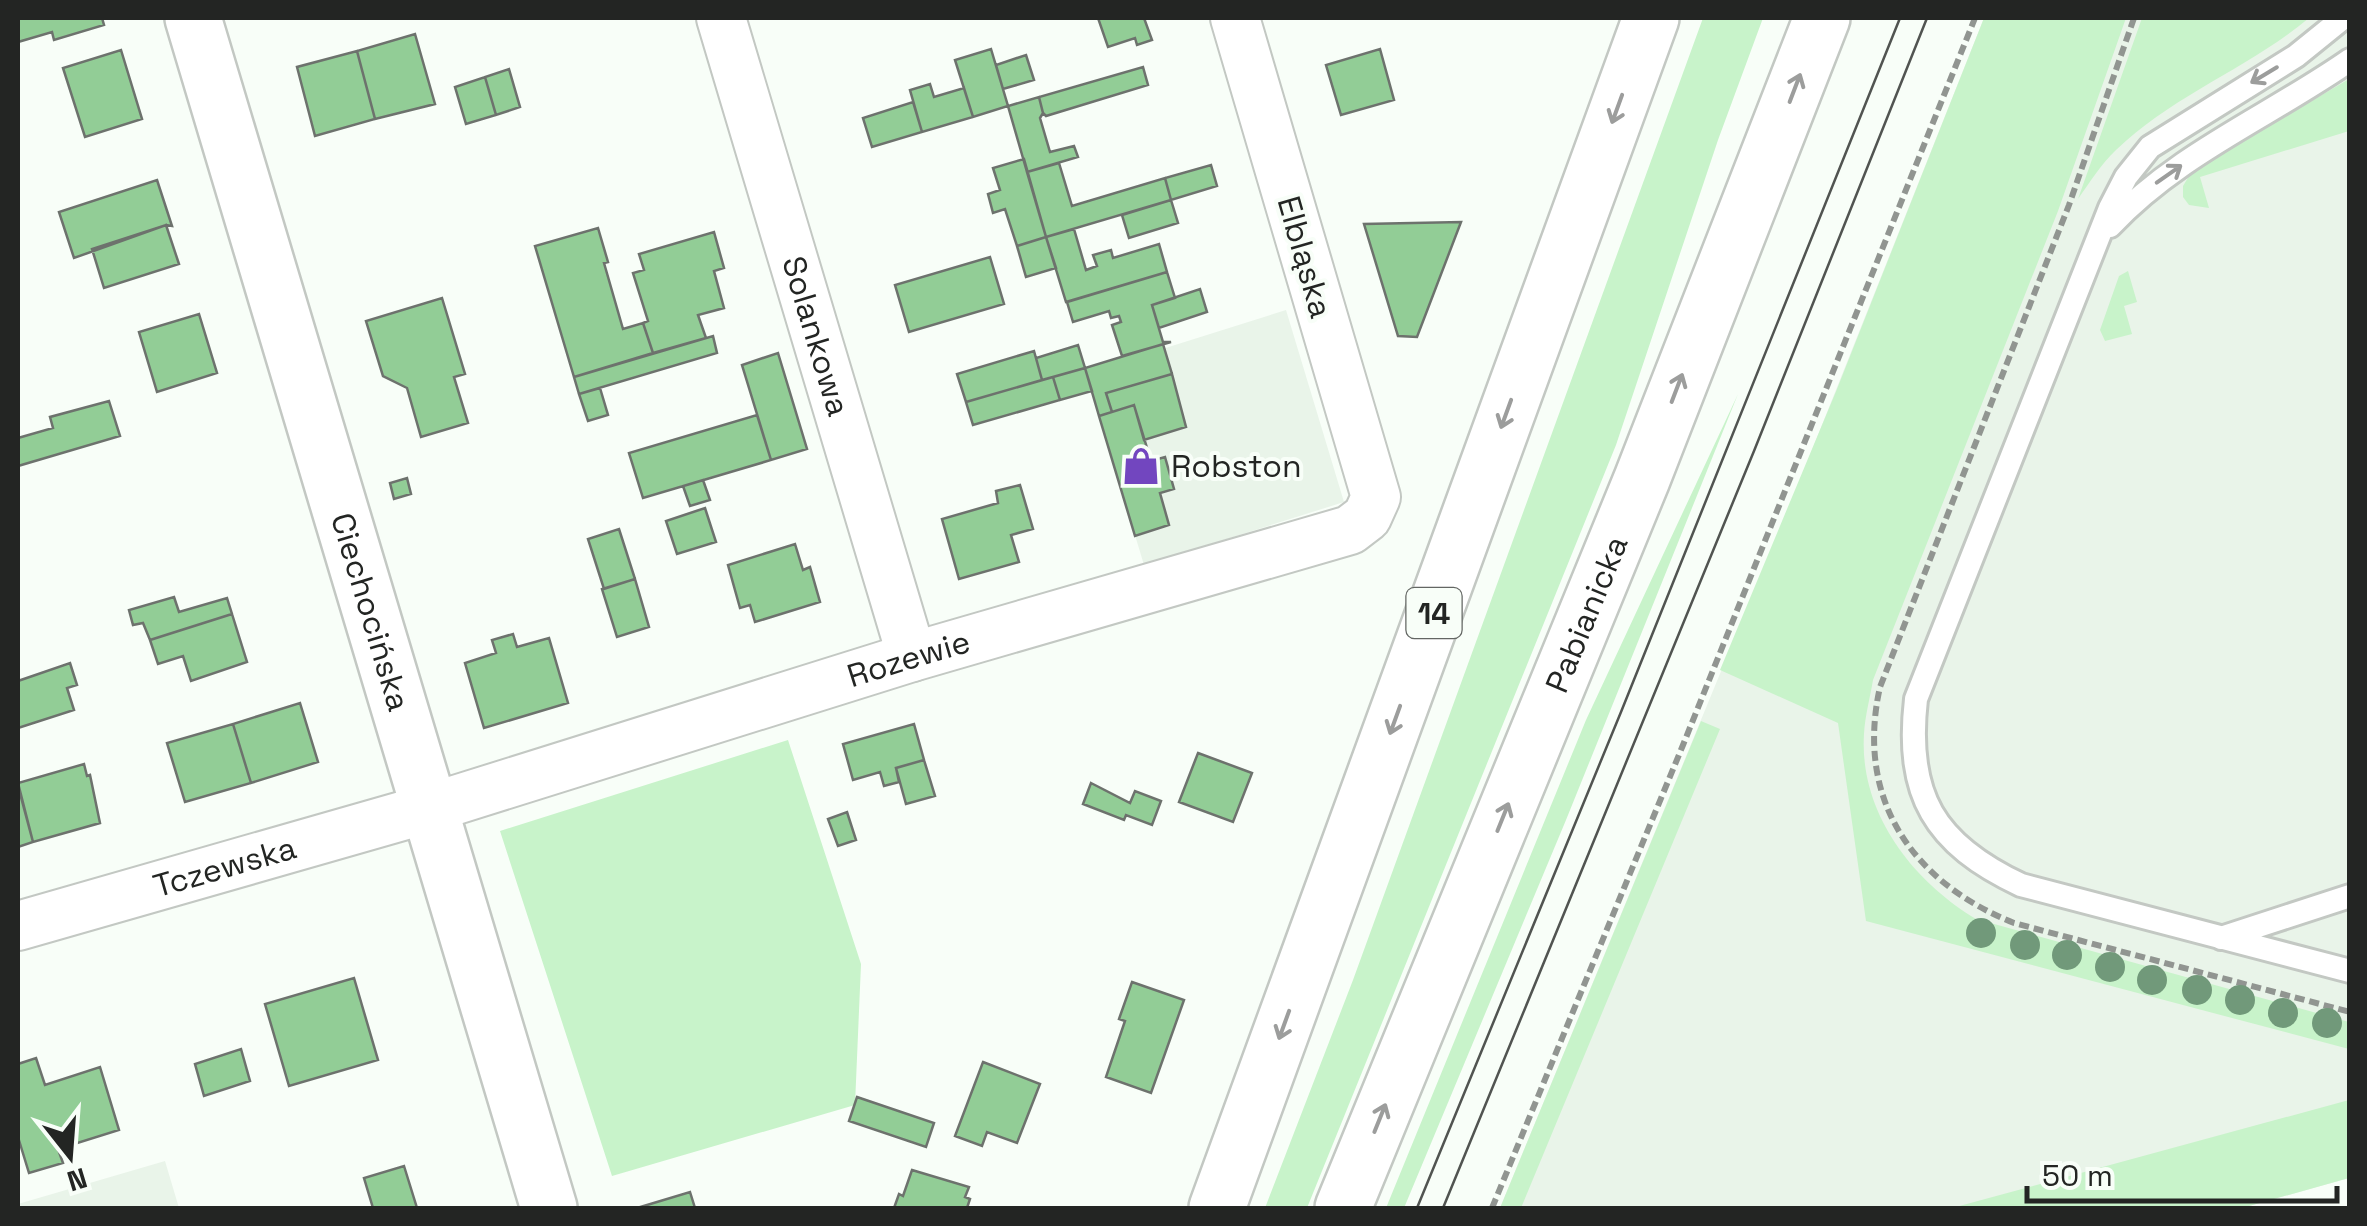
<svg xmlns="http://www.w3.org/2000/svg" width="2367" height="1226" viewBox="0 0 2367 1226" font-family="'Space Grotesk',sans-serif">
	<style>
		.built { fill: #e9f4e9 }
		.green { fill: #c8f3ca }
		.building { fill: #92cd96; stroke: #6d726d; stroke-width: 2.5 }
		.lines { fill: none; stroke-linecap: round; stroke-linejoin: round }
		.service-casing { stroke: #c3c8c3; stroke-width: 28 }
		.minor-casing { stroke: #c3c8c3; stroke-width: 52 }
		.tertiary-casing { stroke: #c3c8c3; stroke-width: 60 }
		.primary-casing { stroke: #c3c8c3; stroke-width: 60 }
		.path { stroke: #919591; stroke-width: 6; stroke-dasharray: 10 5; stroke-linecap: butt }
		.service { stroke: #fff; stroke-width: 22 }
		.minor { stroke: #fff; stroke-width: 48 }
		.tertiary { stroke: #fff; stroke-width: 55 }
		.primary { stroke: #fff; stroke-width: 55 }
		.tram { stroke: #515451; stroke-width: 2.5 }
		.tree { fill: #71997a }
		.oneway { stroke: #9c9d9c }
		.labels { text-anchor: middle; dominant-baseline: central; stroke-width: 8; stroke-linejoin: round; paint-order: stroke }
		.shield { fill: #f8fef8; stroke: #636663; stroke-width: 2.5 }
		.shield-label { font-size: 30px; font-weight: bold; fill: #232523 }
		.street-label { font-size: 32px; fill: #232523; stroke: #f8fef8 }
		.poi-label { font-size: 32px; fill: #232523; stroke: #f8fef8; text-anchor: start }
	</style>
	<rect width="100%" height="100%" fill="#f8fef8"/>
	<path class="built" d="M1984,18H2349V1178L2242,1208H1500L1808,460Z
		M1286,310L1344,502L1144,565L1086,373Z
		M165,1161L179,1208H18V1204Z"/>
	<path class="green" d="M1703,18H1763L1718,140L1616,445L1307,1208H1265L1353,980Z
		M1984,18H2126L2058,211L1873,680C1870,698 1865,716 1864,734C1859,813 1913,881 1976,919L2349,1022V1049L1866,921L1838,723L1720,670L1837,389Z
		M2142,18H2309C2249,68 2173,95 2116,150C2101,164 2090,182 2078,199Z
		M2349,79V131L2200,177L2209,208L2189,205L2183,197V186L2189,176L2213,159Z
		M2128,271L2137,302L2124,306L2132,334L2105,341L2100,330L2119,276Z
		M1738,394L1566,820L1404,1208H1386L1586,720Z
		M1701,721L1720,729L1521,1208H1500Z
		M788,740L861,964L855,1105L612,1176L500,831Z
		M2349,1100V1178L2242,1208H1952Z"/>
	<path class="building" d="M18,18H102L104,25L54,40L52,32L18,42Z
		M1098,18H1144L1152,40L1137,45L1135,38L1108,47Z
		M415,34L435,104L375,119L357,51Z
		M991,49L1008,106L973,117L955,60Z
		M1380,49L1394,100L1341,115L1326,65Z
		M121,50L142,119L85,137L63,68Z
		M357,51L375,119L315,136L297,67Z
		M1026,55L1034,80L1003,89L996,65Z
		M1143,67L1148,85L1046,116L1043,113L1039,97Z
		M509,69L520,107L496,115L485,77Z
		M485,77L496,115L466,124L455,87Z
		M930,84L934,97L964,88L973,117L922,132L910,90Z
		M1039,97L1043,113L1040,118L1050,152L1074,146L1078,157L1027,172L1008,106Z
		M913,102L922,132L872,147L863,118Z
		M1024,159L1046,237L1017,246L1005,209L993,213L988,194L1000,190L993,168Z
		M1059,163L1072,206L1165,178L1171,200L1046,237L1027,172Z
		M1211,165L1217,186L1171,200L1165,178Z
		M157,180L172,226L166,225L74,258L59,212Z
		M1171,200L1178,223L1129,238L1122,215Z
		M1461,222L1417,337L1398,336L1364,224Z
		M166,225L179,264L104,288L92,249Z
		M598,228L608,262L604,263L623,329L643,323L653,353L574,377L535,246Z
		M1074,229L1086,270L1097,266L1093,255L1111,250L1113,258L1159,244L1167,272L1066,302L1046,237Z
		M714,232L724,268L714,271L724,308L698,315L706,338L653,353L643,323L648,321L633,273L644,270L639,254Z
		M1046,237L1056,268L1026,277L1017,246Z
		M990,257L1004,304L909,332L895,285Z
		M1167,272L1175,298L1152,305L1163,342H1171L1122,356L1112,325L1121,322L1119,316L1111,318L1109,311L1073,322L1067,302Z
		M1200,289L1207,312L1159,328L1152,305Z
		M442,298L465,374L454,377L468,423L421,437L407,388L383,376L366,321Z
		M199,314L217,373L157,392L139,332Z
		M713,336L717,353L579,394L574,377Z
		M1163,344L1172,374L1106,393L1112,412L1099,416L1085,368Z
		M1078,345L1085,368L1042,380L1036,358Z
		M1034,351L1042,380L966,402L957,374Z
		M778,353L807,449L771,460L742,365Z
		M1085,368L1092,391L1060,400L1053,377Z
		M1172,374L1186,427L1144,440L1134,405L1112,412L1106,393Z
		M1053,377L1060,400L973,425L966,402Z
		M600,388L608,415L588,421L579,394Z
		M109,401L120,436L18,466V438L53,428L50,417Z
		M1134,405L1151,461L1165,457L1174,489L1160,493L1169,525L1135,536L1099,416Z
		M757,415L771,460L643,498L629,453Z
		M407,478L411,494L394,499L390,483Z
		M703,480L710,500L690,506L683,486Z
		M1020,485L1033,529L1011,535L1019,562L959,579L942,519L998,503L996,491Z
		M705,508L716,542L677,554L666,521Z
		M619,529L635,579L604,589L588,539Z
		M795,544L803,570L810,567L820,602L755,622L750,605L740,608L728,565Z
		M635,579L649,627L617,637L602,589Z
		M174,597L179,612L227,598L232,614L150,640L143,623L133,625L129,610Z
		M232,614L247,662L191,681L183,656L158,664L150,640Z
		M513,634L517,647L549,638L568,703L484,728L465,663L496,653L492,640Z
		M70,663L77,685L67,688L74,710L18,728V681Z
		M300,703L318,762L251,783L233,724Z
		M233,724L251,783L185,802L167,743Z
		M914,724L924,760L896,768L899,782L884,786L880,772L853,780L843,744Z
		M1198,753L1252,773L1233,822L1179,802Z
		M924,760L935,796L906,804L896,768Z
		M84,764L87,776L90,775L100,823L33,842L18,783Z
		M1091,783L1130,803L1135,791L1161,801L1152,825L1126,815L1124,820L1083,804Z
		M18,786L33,842L18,847Z
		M847,812L856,840L838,846L828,819Z
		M354,978L378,1060L289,1086L265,1004Z
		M1132,982L1184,1000L1151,1093L1106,1077L1125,1021L1119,1019Z
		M241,1049L250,1081L204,1096L195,1064Z
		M36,1058L45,1085L100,1067L119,1130L58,1149L63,1163L29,1173L18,1137V1064Z
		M983,1062L1040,1084L1017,1143L987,1132L982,1146L955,1136Z
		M857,1097L934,1123L926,1147L849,1121Z
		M404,1166L417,1208H373L364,1178Z
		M912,1170L969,1187L965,1197L970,1199L967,1208H894L899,1194L903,1196Z
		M690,1192L695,1208H637Z"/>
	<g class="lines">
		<g class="service-casing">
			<path id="service" d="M2343,18L2296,56L2150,147L2126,177L2110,208L1916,699C1905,795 1934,844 2021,885L2350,971
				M2110,226C2177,154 2270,116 2350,60
				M2221,938L2350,896"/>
		</g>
		<g class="minor-casing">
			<g id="minor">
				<path id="s1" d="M721,18L912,657"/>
				<path id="s2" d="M18,926L430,808L912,657L1350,530L1367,517L1376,497L1235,18"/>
			</g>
		</g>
		<g class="tertiary-casing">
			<g id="tertiary">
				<path id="s3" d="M193,18L549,1208"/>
			</g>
		</g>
		<g class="primary-casing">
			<g id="primary">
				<path d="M1217,1208L1651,18"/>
				<path id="s4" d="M1343,1208L1642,479L1822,18"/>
			</g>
		</g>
		<path class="path" d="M2134,18L2069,205L1880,687C1855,798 1911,882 2014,923L2350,1012
			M1492,1208L1683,745L1975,18"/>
		<use href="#service" class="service"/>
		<use href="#minor" class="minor"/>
		<use href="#tertiary" class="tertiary"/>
		<use href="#primary" class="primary"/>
		<path class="tram" d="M1417,1208L1621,712L1900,18
			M1443,1208L1754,451L1927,18"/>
	</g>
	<g class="tree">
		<circle cx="1981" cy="933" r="15"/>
		<circle cx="2025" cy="945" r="15"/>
		<circle cx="2067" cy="955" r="15"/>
		<circle cx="2110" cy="967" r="15"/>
		<circle cx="2152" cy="980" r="15"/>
		<circle cx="2197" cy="990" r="15"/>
		<circle cx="2240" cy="1000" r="15"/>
		<circle cx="2283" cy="1013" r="15"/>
		<circle cx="2327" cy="1023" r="15"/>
	</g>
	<defs><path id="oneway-shaft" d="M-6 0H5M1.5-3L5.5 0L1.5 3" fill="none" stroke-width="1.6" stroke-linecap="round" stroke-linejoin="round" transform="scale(2.5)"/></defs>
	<g class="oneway">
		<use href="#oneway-shaft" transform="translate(2264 75) rotate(149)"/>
		<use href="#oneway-shaft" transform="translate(1795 88) rotate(-69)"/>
		<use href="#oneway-shaft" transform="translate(1617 109) rotate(110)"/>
		<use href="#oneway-shaft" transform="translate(2169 174) rotate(-35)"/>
		<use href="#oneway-shaft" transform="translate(1677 388) rotate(-69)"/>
		<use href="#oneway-shaft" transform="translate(1506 414) rotate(110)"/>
		<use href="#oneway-shaft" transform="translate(1395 720) rotate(110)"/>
		<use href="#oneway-shaft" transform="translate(1503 817) rotate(-68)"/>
		<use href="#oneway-shaft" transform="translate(1284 1025) rotate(110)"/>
		<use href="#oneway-shaft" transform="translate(1380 1118) rotate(-68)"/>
	</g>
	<defs>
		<g id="shop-bare" transform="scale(3)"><path d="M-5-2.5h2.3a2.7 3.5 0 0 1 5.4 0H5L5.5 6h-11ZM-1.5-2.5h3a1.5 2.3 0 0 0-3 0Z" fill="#7246bf" stroke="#f8fef8" stroke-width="2.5" paint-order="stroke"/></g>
	</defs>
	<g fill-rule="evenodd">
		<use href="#shop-bare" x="1141" y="466"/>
	</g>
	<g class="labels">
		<rect class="shield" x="1406.5" y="588" width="55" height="50" rx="8"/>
		<g class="shield-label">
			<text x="1434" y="613">14</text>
		</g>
		<g class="street-label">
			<text transform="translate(1305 257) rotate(74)">Elbląska</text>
			<text stroke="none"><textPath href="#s1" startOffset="332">Solankowa</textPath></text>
			<text stroke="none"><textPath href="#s3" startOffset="620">Ciechocińska</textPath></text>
			<text stroke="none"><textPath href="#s4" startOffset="642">Pabianicka</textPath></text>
			<text stroke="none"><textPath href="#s2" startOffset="930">Rozewie</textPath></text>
			<text stroke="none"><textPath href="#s2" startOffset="215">Tczewska</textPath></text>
		</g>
		<g class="poi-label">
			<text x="1171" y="466">Robston</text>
		</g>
	</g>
	<rect width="2367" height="1226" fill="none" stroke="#232523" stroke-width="40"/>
	<g transform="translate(70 1156) rotate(163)" stroke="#f8fef8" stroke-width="8" paint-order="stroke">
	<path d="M0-8L18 38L0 25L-18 38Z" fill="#232523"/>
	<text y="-15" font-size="28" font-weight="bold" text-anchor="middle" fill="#232523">N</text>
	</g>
	<path d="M2027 1186v15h310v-15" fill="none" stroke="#232523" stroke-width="5"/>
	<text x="2042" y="1186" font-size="30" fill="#232523" stroke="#f8fef8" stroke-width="8" paint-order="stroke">50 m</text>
</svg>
